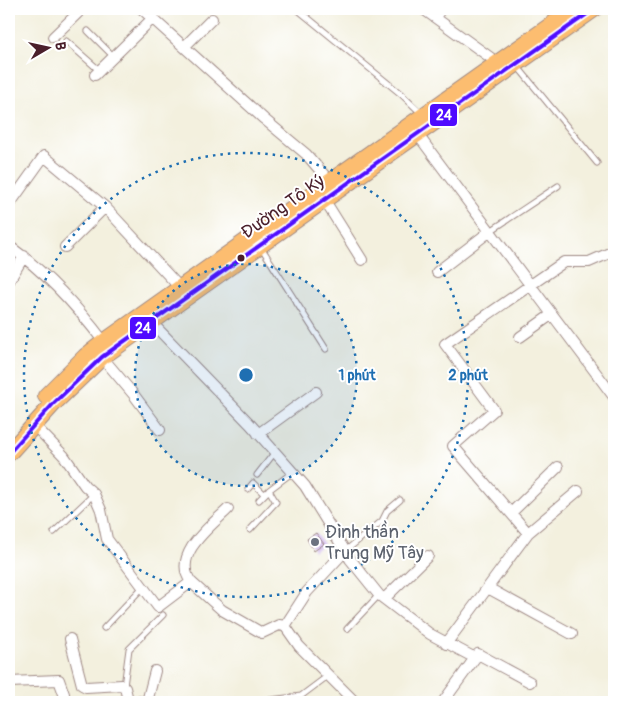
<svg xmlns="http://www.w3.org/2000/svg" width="623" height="711" viewBox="0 0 623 711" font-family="Pangolin,sans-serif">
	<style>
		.building { fill: #c4a5ec }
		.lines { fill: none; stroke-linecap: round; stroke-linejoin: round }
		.service-casing { stroke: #9e8884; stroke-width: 7 }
		.minor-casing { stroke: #9e8884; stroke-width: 12 }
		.primary-casing { stroke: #9e8884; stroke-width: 18 }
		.service { stroke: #fff; stroke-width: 5 }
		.minor { stroke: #fff; stroke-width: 10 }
		.primary { stroke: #fcbd6f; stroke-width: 16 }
		.bus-1-casing { stroke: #fff; stroke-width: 8 }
		.bus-1 { stroke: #4f0aff; stroke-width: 4 }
		.ring { fill: none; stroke: #1f6fb2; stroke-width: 2.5; stroke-dasharray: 2.5 5 }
		.bus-dot { fill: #4a1f2b; stroke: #fff; stroke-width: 2 }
		.worship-dot { fill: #6b7280; stroke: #fff; stroke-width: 2 }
		.labels { text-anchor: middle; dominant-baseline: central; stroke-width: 4; stroke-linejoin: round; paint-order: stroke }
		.street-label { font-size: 18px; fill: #4a1f2b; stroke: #fff }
		.worship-label { font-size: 18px; fill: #5b616d; stroke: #fff; text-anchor: start }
		.centre { fill: #1f6fb2; stroke: #fff; stroke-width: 2.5 }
		.ring-label { font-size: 15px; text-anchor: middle; font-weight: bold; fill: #1f6fb2; stroke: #fff; stroke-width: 4; stroke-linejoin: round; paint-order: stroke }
		.line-badge { stroke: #fff; stroke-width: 2 }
		.badge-label { font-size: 14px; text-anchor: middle; font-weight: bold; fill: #fff }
	</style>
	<rect width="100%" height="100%" fill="#fff"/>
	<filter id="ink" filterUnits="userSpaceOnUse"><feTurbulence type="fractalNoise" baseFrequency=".02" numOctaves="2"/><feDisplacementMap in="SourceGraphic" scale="10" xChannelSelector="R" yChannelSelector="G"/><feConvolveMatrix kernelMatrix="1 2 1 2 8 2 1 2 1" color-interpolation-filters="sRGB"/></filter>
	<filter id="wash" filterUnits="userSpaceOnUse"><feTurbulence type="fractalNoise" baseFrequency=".0096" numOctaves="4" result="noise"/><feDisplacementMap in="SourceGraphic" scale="20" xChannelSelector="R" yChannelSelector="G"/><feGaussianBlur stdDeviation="1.12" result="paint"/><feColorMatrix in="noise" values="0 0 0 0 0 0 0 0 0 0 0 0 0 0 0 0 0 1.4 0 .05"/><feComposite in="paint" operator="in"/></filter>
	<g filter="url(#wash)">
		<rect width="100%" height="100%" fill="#f3f0de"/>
		<g id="blocks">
			<path class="building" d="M316,533L324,544L314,551L307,539Z"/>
		</g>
	</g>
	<g filter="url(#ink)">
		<use href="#blocks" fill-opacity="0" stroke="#9e8884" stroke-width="1"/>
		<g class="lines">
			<g class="service-casing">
				<path id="service" d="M297,9L401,94L422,114
					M88,31L114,57
					M66,41L99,70
					M518,67L597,163
					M489,232L558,186
					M261,247L326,349
					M257,475L275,452
					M248,489L253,483L264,494
					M259,500L267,492
					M250,530L276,502L269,490L293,472
					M54,532L94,494
					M344,552L382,521L387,511L400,500
					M104,628L143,587
					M347,629L379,595
					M124,686L129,649L163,615
					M256,702L301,696L329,675"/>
			</g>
			<g class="minor-casing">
				<path id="minor" d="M142,9L264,119L306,154L331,183
					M423,9L498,63
					M435,17L441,9
					M53,37L80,11L77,9
					M184,47L212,19
					M95,75L153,18
					M418,135L614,397
					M325,201L362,260
					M9,205L44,156L105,207L184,292
					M9,246C47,273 76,305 104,342
					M65,247L105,207
					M437,272L489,232
					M9,281L24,256
					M152,323L250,424L305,486L350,559L379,595L430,634L475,658L443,702
					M520,337L551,315
					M102,357L134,395L160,430
					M34,425L64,456L85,486L94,494L101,510L107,539L158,607L191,582L222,610L262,633L279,625L285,626
					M258,434L316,392
					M511,513L558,467
					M528,533L578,491
					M191,582C171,555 211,526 228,509
					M488,588L572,634
					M384,599L428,556
					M285,626L299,646L355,702
					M285,626L307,592L344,552
					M70,639L82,685L86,687L122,685L125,688L128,700L142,702
					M446,644L528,533L453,446L494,410L445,344L564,262H589L614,251
					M475,658L478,654L530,682
					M9,682L59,680L64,694
					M147,702L155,671"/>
			</g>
			<g class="primary-casing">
				<path id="primary" d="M46,396L86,356L104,342L574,9
					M9,453L54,403L102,357L594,9"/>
			</g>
			<use href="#service" class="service"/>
			<use href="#minor" class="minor"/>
			<use href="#primary" class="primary"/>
			<g class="bus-1-casing">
				<path id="bus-1" d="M9,453L54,403L102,357L594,9"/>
			</g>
			<use href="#bus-1" class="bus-1"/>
		</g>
	</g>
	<circle cx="246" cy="375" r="111" fill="#1f6fb2" fill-opacity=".12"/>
	<g class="ring">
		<circle cx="246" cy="375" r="111"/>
		<circle cx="246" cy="375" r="222"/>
	</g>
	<circle class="bus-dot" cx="241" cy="258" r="4.5"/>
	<circle class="worship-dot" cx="315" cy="542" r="5"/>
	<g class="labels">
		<g class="street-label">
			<text transform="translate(283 207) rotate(-35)">Đường Tô Ký</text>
		</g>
		<g class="worship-label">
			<text x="325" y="532">Đình thần<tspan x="325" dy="21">Trung Mỹ Tây</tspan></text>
		</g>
	</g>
	<circle cx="246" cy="375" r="8" class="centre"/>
	<g class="ring-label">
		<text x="357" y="380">1 phút</text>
		<text x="468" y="380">2 phút</text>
	</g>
	<g class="line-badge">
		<rect x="429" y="103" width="29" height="24" rx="5" fill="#4f0aff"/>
		<rect x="129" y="316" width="28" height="24" rx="5" fill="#4f0aff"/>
	</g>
	<g class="badge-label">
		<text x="444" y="120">24</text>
		<text x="143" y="333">24</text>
	</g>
	<rect width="623" height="711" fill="none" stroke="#fff" stroke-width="30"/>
	<g transform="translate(48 48) rotate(81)" stroke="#ffffff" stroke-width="4" paint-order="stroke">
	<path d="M0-4L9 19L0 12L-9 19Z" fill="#4a1f2b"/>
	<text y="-8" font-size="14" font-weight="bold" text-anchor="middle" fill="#4a1f2b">B</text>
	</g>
</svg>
